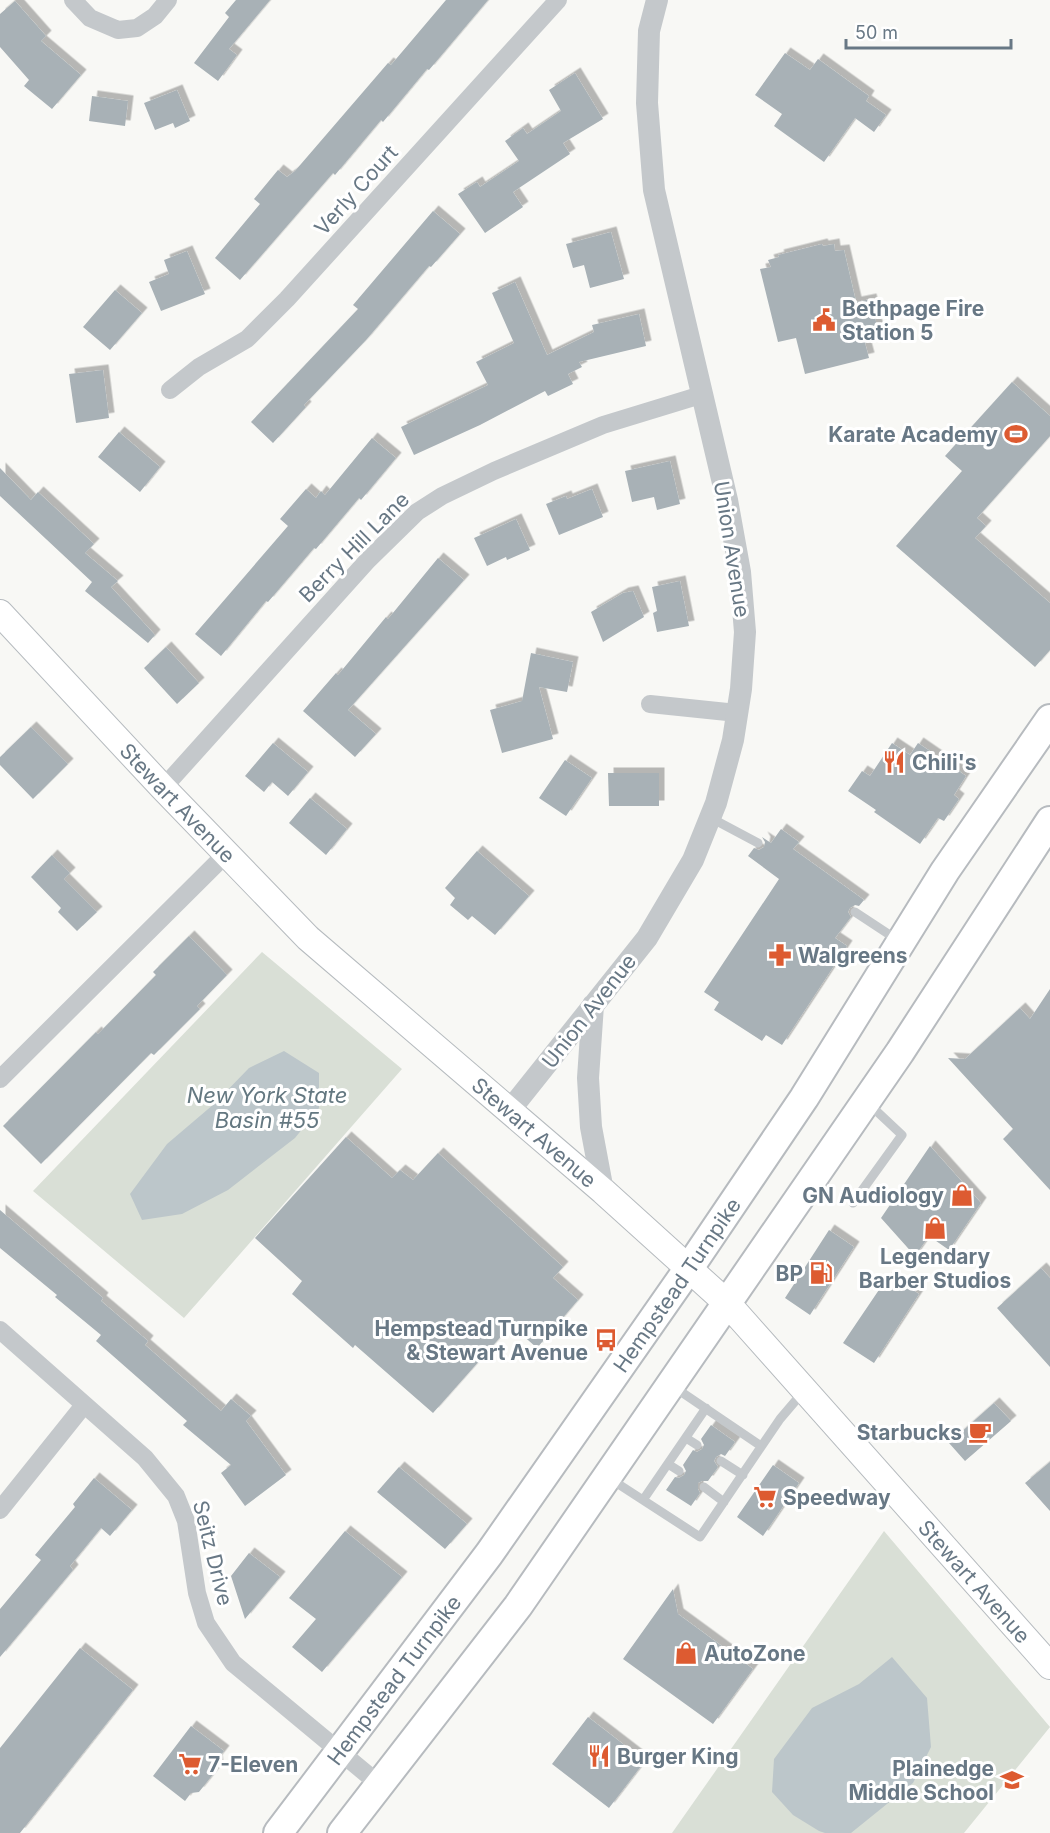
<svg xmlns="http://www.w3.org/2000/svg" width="1050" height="1833" viewBox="0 0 1050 1833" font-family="Inter,sans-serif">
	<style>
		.green { fill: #d9dfd6 }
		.water { fill: #bcc6ca }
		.building { fill: #a8b1b6; filter: url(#shadow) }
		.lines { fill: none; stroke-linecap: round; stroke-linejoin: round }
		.secondary-casing { stroke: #b6bbbf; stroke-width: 28 }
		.primary-casing { stroke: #b7bbbf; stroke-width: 32 }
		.service { stroke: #c4c8cb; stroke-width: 9 }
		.minor { stroke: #c4c8cb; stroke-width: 18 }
		.tertiary { stroke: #c4c8cb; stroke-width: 22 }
		.secondary { stroke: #fff; stroke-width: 26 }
		.primary { stroke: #fff; stroke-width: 28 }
		.labels { text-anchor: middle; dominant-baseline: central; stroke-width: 6; stroke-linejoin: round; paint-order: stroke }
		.street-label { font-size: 21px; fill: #687885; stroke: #fff }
		.poi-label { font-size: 21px; font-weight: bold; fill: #687885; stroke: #fff; text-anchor: start }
		.water-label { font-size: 22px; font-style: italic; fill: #647881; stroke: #fff }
	</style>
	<defs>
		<filter id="shadow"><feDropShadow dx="5.5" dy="-5.5" stdDeviation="0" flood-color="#0004"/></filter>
	</defs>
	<rect width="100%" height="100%" fill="#f8f8f5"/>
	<path class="green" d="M262,952L402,1069L184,1318L33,1191Z
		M884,1531L1050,1727L964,1833H672Z"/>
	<path class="water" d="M284,1051L319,1073V1108L295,1138L228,1190L182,1214L142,1220L130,1194L167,1144L214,1104L249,1068Z
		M892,1657L927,1698L931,1747L913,1783L851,1833H825L819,1831L793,1815L772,1792L774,1759L812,1708L859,1684Z"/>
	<path class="building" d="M236,0H270L229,49L237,55L218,81L194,63L229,17L225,13Z
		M446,0H488L429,70L427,69L383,122L381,120L335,175L333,173L240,280L215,258L260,204L254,199L278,170L287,177L295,171L388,63L391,65Z
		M15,1L46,36L41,41L81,75L52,109L24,86L29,80L0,47V14Z
		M785,53L810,70L818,59L869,96L866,101L886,115L874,132L855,118L824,162L774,126L782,114L755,95Z
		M575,73L603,119L563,143L570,154L513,192L523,207L485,233L458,194L477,182L480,187L519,161L505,141L523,128L527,134L561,111L549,90Z
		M177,90L190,121L175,128L173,123L155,130L144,103Z
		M92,96L128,101L125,126L89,121Z
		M433,211L460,234L431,267L429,266L366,340L304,405L306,407L273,443L251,422L358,309L353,305Z
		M611,232L624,279L590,288L584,265L573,268L566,244Z
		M822,244L823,246L834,244L835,251L844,250L856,302L871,299L880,340L865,343L869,358L805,374L796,338L778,342L760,269L771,267L768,260L779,257L778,255Z
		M187,251L205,294L161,311L149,282L169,274L164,260Z
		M515,282L547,355L594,332L592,325L639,314L646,346L579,362L582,367L568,374L573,384L548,396L545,391L480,425L414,455L401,427L488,385L476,362L514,343L492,293Z
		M115,290L142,313L110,350L83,327Z
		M103,370L109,418L76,423L69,374Z
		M1012,382L1050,416V436L977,518L986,526L975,538L1050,603V650L1035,667L896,546L962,471L945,456Z
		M119,432L160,467L140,492L98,457Z
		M372,438L396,458L361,500L359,498L316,549L314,548L268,602L266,601L221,656L195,634L288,526L280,519L306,489L316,498L321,491L325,495Z
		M670,461L680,504L657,510L654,497L632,502L625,471Z
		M0,468L31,500L38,492L94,544L85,553L118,581L111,587L155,635L148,643L85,591L92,582L0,496Z
		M592,489L603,517L559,535L546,504L566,496L567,499Z
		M516,519L530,550L507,560L506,557L487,566L474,538Z
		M438,558L464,580L348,710L376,734L355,757L303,711L336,673L338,675L386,617L388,619Z
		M680,581L689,626L657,632L653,613L657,611L652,587Z
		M633,591L644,617L603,642L591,612L623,593Z
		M166,647L199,683L177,704L144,668Z
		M531,653L573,662L567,692L539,687L553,739L502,753L490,710L522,701Z
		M31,727L68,764L33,799L0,765V757Z
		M273,743L308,772L288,796L272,782L264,792L245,776Z
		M892,743L910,755L918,743L966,776L954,795L959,799L944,821L938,818L920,844L874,812L876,810L848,791L862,771L870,776Z
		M565,760L592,778L566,816L539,798Z
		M608,773H659V806H609Z
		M310,798L347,829L326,855L289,823Z
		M781,829L799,842L793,849L864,900L859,906L855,905L850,908L848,912L851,917L835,938L847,946L782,1045L766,1035L762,1041L714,1010L719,1002L704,992L779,879L748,856L754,848L759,850L764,847L765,842L762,837L771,843Z
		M477,851L529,896L495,935L472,916L468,920L450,905L455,898L445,888Z
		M52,855L70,873L64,879L97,912L77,931L58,912L61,908L31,877Z
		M189,936L227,975L197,1006L200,1009L154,1055L151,1053L41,1164L3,1126L96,1032L98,1034L156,975L153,972Z
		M1050,989V1190L1003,1139L1013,1129L948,1058L965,1059L1020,1008L1030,1019Z
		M346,1137L392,1178L400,1170L413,1180L438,1153L563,1267L553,1278L578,1300L537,1348L511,1325L433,1413L355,1345L353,1348L292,1294L302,1281L255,1238Z
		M930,1146L981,1203L949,1250L929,1236L915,1256L881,1218Z
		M0,1210L103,1298L101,1301L148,1341L145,1345L221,1411L231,1399L251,1416L246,1421L286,1475L245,1506L221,1473L231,1465L183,1425L187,1421L96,1341L101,1335L55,1297L57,1295L0,1248Z
		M829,1230L854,1247L810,1315L785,1298Z
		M1041,1268L1050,1278V1367L997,1308Z
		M889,1275L919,1294L874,1363L843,1343Z
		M994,1403L1011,1421L965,1461L949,1443Z
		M711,1425L735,1442L725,1456L721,1454L716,1457L714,1461L718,1467L708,1481H702L698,1483V1489L700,1493L691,1506L666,1490L675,1477L679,1478L684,1475L686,1471L683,1465L693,1450L697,1452L702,1449L704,1445L701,1439Z
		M1050,1462V1511L1025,1483Z
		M773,1465L799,1483L763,1536L737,1517Z
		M399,1467L467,1524L445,1549L377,1492Z
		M94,1478L132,1510L110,1536L101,1528L70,1566L73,1570L0,1657V1609L41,1560L35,1555L75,1507L73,1504Z
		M345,1531L402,1577L322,1672L292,1647L316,1619L289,1598Z
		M249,1553L280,1577L245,1619L231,1576Z
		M673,1589L678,1614L753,1669L713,1724L623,1659Z
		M80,1648L133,1690L20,1833H0V1748Z
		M588,1717L645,1761L609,1808L552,1764Z
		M191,1726L224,1751L217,1760L218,1768L199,1792L191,1793L185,1801L153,1776Z"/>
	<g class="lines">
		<g class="secondary-casing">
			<g id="secondary">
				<path id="s1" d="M0,613L163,788L308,938L603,1191L728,1304L1050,1666"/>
			</g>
		</g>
		<g class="primary-casing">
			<g id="primary">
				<path id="s2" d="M278,1833L489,1554L689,1268L804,1098L945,871L1050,719"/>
				<path d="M342,1833L518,1606L900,1052L1050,821"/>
			</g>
		</g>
		<path class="service" d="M711,818L758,843
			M855,912L899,941
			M853,1203L902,1135L869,1104
			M674,1387L761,1446
			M686,1438L697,1445
			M721,1461L743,1475
			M668,1464L679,1471
			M609,1478L700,1537L780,1419L803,1392
			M704,1487L724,1502
			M643,1500L706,1408"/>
		<path class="minor" d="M73,0L90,18L118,30L137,28L155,16L168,0
			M170,390L199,367L247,339L287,299L558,0
			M650,704L737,713
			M163,788L368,560L417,512L442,496L494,471L603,425L701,395
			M0,1079L226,854
			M0,1330L145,1458L176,1496L186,1521L197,1593L206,1623L233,1663L380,1785
			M0,1510L84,1405"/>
		<path class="tertiary" d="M593,1005L588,1078L591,1127L603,1191
			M510,1110L647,938L693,860L716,803L733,740L741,689L745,632L740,572L727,500L654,190L647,103L649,31L657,0"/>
		<use href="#secondary" class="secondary"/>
		<use href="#primary" class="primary"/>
	</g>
	<defs>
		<g id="civic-bare" transform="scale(1.8)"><path d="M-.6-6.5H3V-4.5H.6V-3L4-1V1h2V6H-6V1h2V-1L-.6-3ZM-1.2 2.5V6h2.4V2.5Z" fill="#dd5b31" stroke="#fff" stroke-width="2.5" paint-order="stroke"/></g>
		<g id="stadium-bare" transform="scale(1.8)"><path d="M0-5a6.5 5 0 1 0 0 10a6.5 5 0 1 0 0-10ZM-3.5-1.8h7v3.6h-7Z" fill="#dd5b31" stroke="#fff" stroke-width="2.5" paint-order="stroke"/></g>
		<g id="restaurant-bare" transform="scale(1.8)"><path d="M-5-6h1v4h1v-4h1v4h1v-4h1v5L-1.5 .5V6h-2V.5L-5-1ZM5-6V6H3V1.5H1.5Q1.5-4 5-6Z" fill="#dd5b31" stroke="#fff" stroke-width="2.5" paint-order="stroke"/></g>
		<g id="pharmacy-bare" transform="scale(1.8)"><path d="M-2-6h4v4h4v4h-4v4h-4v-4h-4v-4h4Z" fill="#dd5b31" stroke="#fff" stroke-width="2.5" paint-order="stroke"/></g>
		<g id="shop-bare" transform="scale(1.8)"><path d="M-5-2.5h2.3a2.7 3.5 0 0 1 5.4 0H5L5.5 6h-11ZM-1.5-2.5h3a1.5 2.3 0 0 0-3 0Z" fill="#dd5b31" stroke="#fff" stroke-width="2.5" paint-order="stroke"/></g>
		<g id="fuel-bare" transform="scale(1.8)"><path d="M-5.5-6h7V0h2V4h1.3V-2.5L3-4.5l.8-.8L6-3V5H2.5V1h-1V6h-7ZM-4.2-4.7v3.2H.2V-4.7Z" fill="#dd5b31" stroke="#fff" stroke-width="2.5" paint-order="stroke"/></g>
		<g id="bus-bare" transform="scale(1.8)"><path d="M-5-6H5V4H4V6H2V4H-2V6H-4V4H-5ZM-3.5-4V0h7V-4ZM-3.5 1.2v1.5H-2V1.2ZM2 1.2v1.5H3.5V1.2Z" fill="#dd5b31" stroke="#fff" stroke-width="2.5" paint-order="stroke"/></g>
		<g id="cafe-bare" transform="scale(1.8)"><path d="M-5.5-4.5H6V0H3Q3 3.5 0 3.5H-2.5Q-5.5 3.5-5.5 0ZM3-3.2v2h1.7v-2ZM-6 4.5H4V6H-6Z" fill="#dd5b31" stroke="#fff" stroke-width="2.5" paint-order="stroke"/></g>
		<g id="supermarket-bare" transform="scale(1.8)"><path d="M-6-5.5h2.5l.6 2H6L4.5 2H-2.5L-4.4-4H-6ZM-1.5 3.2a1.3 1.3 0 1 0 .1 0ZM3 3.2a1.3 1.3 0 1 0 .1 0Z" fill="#dd5b31" stroke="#fff" stroke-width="2.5" paint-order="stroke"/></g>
		<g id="school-bare" transform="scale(1.8)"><path d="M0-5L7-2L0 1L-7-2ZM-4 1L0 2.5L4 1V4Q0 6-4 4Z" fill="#dd5b31" stroke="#fff" stroke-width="2.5" paint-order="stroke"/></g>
	</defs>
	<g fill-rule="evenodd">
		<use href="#civic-bare" x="824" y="320"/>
		<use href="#stadium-bare" x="1016" y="434"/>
		<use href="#restaurant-bare" x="894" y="762"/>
		<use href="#pharmacy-bare" x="780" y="955"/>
		<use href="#shop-bare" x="962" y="1195"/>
		<use href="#shop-bare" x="935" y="1228"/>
		<use href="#fuel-bare" x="821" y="1273"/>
		<use href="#bus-bare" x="606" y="1340"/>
		<use href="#cafe-bare" x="980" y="1432"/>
		<use href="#supermarket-bare" x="765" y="1497"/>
		<use href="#shop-bare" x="686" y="1653"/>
		<use href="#restaurant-bare" x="599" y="1756"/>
		<use href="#supermarket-bare" x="190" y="1764"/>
		<use href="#school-bare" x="1012" y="1780"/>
	</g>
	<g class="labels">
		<g class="street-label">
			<text transform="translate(356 190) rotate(-48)">Verly Court</text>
			<text transform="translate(354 547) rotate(-45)">Berry Hill Lane</text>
			<text transform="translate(732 549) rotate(81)">Union Avenue</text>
			<text stroke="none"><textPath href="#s1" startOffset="260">Stewart Avenue</textPath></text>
			<text transform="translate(589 1011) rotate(-52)">Union Avenue</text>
			<text stroke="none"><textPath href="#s1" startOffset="746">Stewart Avenue</textPath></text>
			<text stroke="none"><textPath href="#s2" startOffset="678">Hempstead Turnpike</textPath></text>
			<text transform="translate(213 1553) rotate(76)">Seitz Drive</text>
			<text stroke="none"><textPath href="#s1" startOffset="1376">Stewart Avenue</textPath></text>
			<text stroke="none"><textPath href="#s2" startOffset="192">Hempstead Turnpike</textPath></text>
		</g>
		<g class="poi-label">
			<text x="842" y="308">Bethpage Fire<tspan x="842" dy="24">Station 5</tspan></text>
			<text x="998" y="434" text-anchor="end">Karate Academy</text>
			<text x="912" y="762">Chili's</text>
			<text x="798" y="955">Walgreens</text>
			<text x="944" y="1195" text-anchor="end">GN Audiology</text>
			<text x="935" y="1256" text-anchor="middle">Legendary<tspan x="935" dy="24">Barber Studios</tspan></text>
			<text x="803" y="1273" text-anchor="end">BP</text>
			<text x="588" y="1328" text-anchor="end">Hempstead Turnpike<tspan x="588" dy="24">&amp; Stewart Avenue</tspan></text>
			<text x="962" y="1432" text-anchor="end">Starbucks</text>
			<text x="783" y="1497">Speedway</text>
			<text x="704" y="1653">AutoZone</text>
			<text x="617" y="1756">Burger King</text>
			<text x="208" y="1764">7-Eleven</text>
			<text x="994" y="1768" text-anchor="end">Plainedge<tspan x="994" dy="24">Middle School</tspan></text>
		</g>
		<g class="water-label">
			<text x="267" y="1095">New York State<tspan x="267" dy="25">Basin #55</tspan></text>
		</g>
	</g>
	<path d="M846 39v9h165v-9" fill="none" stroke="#687885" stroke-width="3"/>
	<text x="855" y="39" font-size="18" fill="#687885" stroke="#ffffff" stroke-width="4.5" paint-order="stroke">50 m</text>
</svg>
